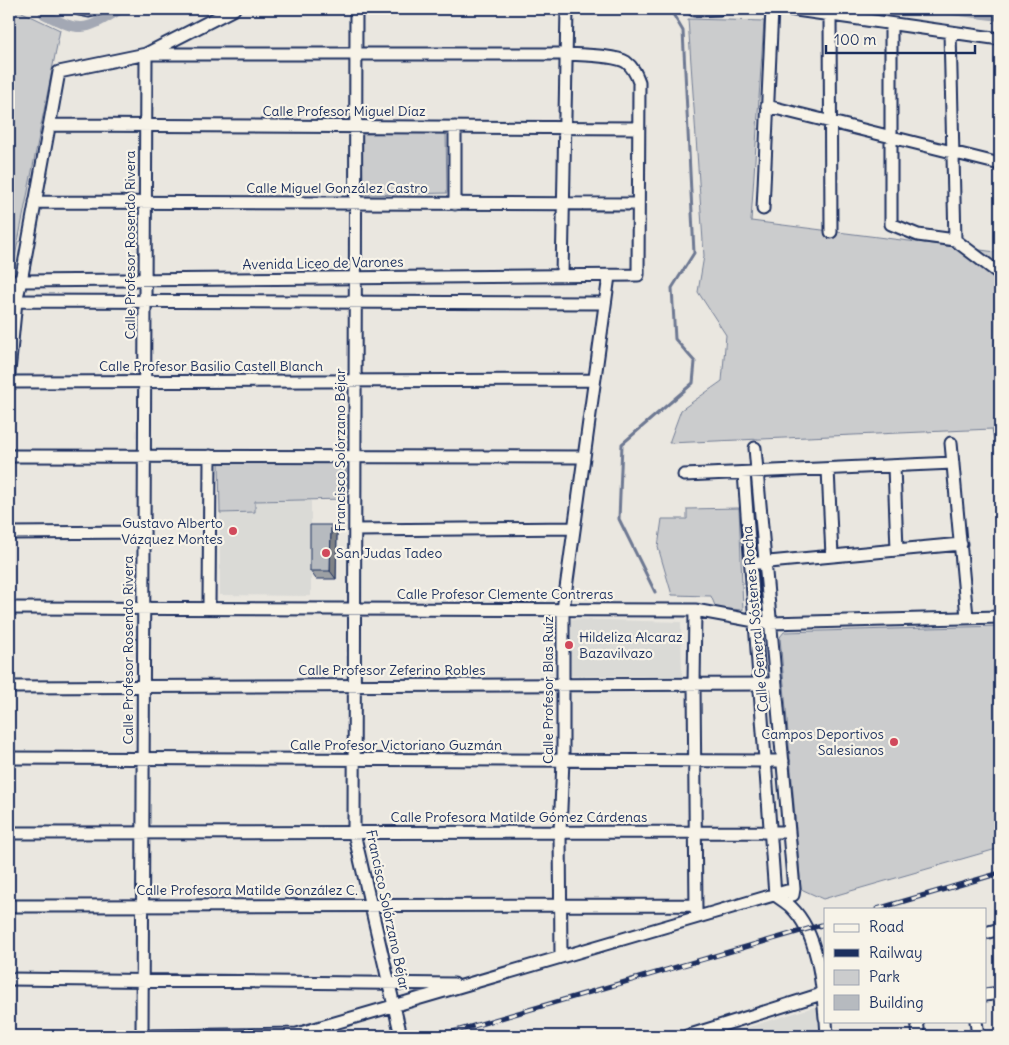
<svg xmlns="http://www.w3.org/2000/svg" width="1009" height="1045" viewBox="0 0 1009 1045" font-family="Delius,sans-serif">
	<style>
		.built { fill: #dadad6 }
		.green { fill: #cbcccd; stroke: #737e96 }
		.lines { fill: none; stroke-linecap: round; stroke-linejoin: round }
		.stream { stroke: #6d7892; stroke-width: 3 }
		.canal { stroke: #a3a8b4; stroke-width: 10 }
		.minor-casing { stroke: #1b2f5e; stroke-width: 15 }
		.minor { stroke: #f7f3e8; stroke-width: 11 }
		.rail-casing { stroke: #1b2f5e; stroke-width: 5 }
		.rail { stroke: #f7f3e8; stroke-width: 3; stroke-dasharray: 9; stroke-linecap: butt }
		.wall { fill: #9da0a4; stroke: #1b2f5e }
		.shaded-wall { fill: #7f8286; stroke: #1b2f5e }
		.building { fill: #b6babf; stroke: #1b2f5e }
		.poi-dot { fill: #d1495b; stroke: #f7f3e8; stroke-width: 2 }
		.labels { text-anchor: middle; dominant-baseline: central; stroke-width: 4.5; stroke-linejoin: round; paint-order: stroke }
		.street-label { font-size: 14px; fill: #1b2f5e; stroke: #f7f3e8 }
		.poi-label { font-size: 14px; fill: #1b2f5e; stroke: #f7f3e8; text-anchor: end }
	</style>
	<rect width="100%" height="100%" fill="#eae7e0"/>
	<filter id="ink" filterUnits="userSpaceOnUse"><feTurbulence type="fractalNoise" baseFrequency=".02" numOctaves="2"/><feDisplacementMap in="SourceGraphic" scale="10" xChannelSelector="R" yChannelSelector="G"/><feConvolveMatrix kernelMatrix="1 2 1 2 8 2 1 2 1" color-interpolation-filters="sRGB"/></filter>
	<g filter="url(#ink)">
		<path class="built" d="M311,500V596L220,595V513L255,512V501Z
			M571,619L681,622L682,676H570Z
			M817,1006L819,1036H720Z"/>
		<path class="green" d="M9,9H22V12L60,30L13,267H9Z
			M688,19L764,21L751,221L996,252L1000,286V445H995L992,429L669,443L681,410L722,381L726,335L698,292L704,256Z
			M446,132L447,193L363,195L362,134Z
			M254,461L346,462V499L255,501V512L220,513L219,462Z
			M739,508L743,610L716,608L711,596L672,595L658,547L662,519H687V509Z
			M1000,626V848L823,899L801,889L780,637L784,632Z"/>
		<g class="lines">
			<path class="stream" d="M655,592L619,519L622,444L693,383L695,362L675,339L672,288L694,253L683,31L670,9"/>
			<path class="canal" d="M944,9L1000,16
				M44,14C83,34 85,30 121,9"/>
			<g class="minor-casing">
				<path id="minor" d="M79,9L89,11L98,9
					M356,9L354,833L401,1036
					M789,9L1000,39
					M694,10L720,9
					M830,15L831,232
					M891,24V224L918,235L955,240L1000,274
					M950,32L955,240
					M767,106L1000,164
					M50,125L638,128
					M455,127V204
					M35,202L638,204
					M763,209L772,9
					M562,276L567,9
					M9,281H21C227,279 432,277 638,275L639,82C636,74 633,67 626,62C615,55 580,55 566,54H146L59,72L21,281L16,301L9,372
					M10,301L605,303
					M9,382L594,380
					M951,443L967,617
					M755,448L794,889L793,895
					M9,456L584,457
					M894,466L897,550
					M828,469L832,556
					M744,473L775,895C780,899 786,902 791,907C818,933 822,982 825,1018
					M684,475L953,463
					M355,530L574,528
					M9,533L144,532
					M758,563L961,544
					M9,608L695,610L755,621L770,623L1000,617
					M209,608L210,456
					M695,610L694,684L696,911
					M9,687L776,684
					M9,758L783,761
					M9,833L789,832
					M9,906L695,905
					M985,933L1000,929
					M561,957L560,832L563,760V610L609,276
					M9,979L454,984
					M985,995L1000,993
					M826,1021L827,1036
					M917,1021L919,1036
					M976,1021L978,1036
					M142,1036L146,54L234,9
					M152,1036L297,1034L794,889
					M687,1036L825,993"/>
			</g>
			<use href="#minor" class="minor"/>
			<g class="rail-casing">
				<path id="rail" d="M877,909L1000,873
					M439,1036L825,924"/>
			</g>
			<use href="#rail" class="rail"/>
		</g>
		<path class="wall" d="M331,525L337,534L336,579H316L310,571Z"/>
		<path class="shaded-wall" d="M331,525L337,534L336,579L330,571Z"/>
		<path class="building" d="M310,525H331L330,571H310Z"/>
	</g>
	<g class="poi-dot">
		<circle cx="233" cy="531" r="5"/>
		<circle cx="326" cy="553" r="5"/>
		<circle cx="569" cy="645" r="5"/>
		<circle cx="894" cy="742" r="5"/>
	</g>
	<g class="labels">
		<g class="street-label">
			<text x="344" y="111">Calle Profesor Miguel Díaz</text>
			<text x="337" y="188">Calle Miguel González Castro</text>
			<text transform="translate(130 245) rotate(-90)">Calle Profesor Rosendo Rivera</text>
			<text transform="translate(323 263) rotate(-1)">Avenida Liceo de Varones</text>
			<text x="211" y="366">Calle Profesor Basilio Castell Blanch</text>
			<text transform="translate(340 450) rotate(-90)">Francisco Solórzano Béjar</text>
			<text x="505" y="594">Calle Profesor Clemente Contreras</text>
			<text transform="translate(755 619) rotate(-95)">Calle General Sóstenes Rocha</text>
			<text transform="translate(128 650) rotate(-90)">Calle Profesor Rosendo Rivera</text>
			<text x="392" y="670">Calle Profesor Zeferino Robles</text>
			<text transform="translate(548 690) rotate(-90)">Calle Profesor Blas Ruíz</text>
			<text x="396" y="745">Calle Profesor Victoriano Guzmán</text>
			<text x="519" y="817">Calle Profesora Matilde Gómez Cárdenas</text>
			<text x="247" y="890">Calle Profesora Matilde González C.</text>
			<text transform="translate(388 910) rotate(78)">Francisco Solórzano Béjar</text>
		</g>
		<g class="poi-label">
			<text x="223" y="523">Gustavo Alberto<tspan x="223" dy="16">Vázquez Montes</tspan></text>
			<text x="336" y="553" text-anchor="start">San Judas Tadeo</text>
			<text x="579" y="637" text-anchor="start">Hildeliza Alcaraz<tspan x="579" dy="16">Bazavilvazo</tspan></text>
			<text x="884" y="734">Campos Deportivos<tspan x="884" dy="16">Salesianos</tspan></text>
		</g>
	</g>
	<rect width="1009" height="1045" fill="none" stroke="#f7f3e8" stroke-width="30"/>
	<rect x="15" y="15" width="979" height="1015" fill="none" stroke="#1b2f5e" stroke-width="2" filter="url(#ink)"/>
	<rect x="824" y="908" width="162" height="115" fill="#f7f3e8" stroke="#9fa5b1"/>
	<rect x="834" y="924" width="25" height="8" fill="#f7f3e8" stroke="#9fa5b1"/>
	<text x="869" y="932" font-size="15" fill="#1b2f5e">Road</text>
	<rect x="834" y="949" width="25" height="8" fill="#1b2f5e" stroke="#9fa5b1"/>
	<text x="869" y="958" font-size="15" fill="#1b2f5e">Railway</text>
	<rect x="834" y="970" width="25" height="15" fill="#cbcccd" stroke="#9fa5b1"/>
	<text x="869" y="982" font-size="15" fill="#1b2f5e">Park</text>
	<rect x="834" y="995" width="25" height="15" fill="#b6babf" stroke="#9fa5b1"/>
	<text x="869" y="1008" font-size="15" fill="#1b2f5e">Building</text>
	<path d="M826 45v8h149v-8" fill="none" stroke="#1b2f5e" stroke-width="2.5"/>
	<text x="834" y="45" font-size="15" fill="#1b2f5e" stroke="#f7f3e8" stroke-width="4" paint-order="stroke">100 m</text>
</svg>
